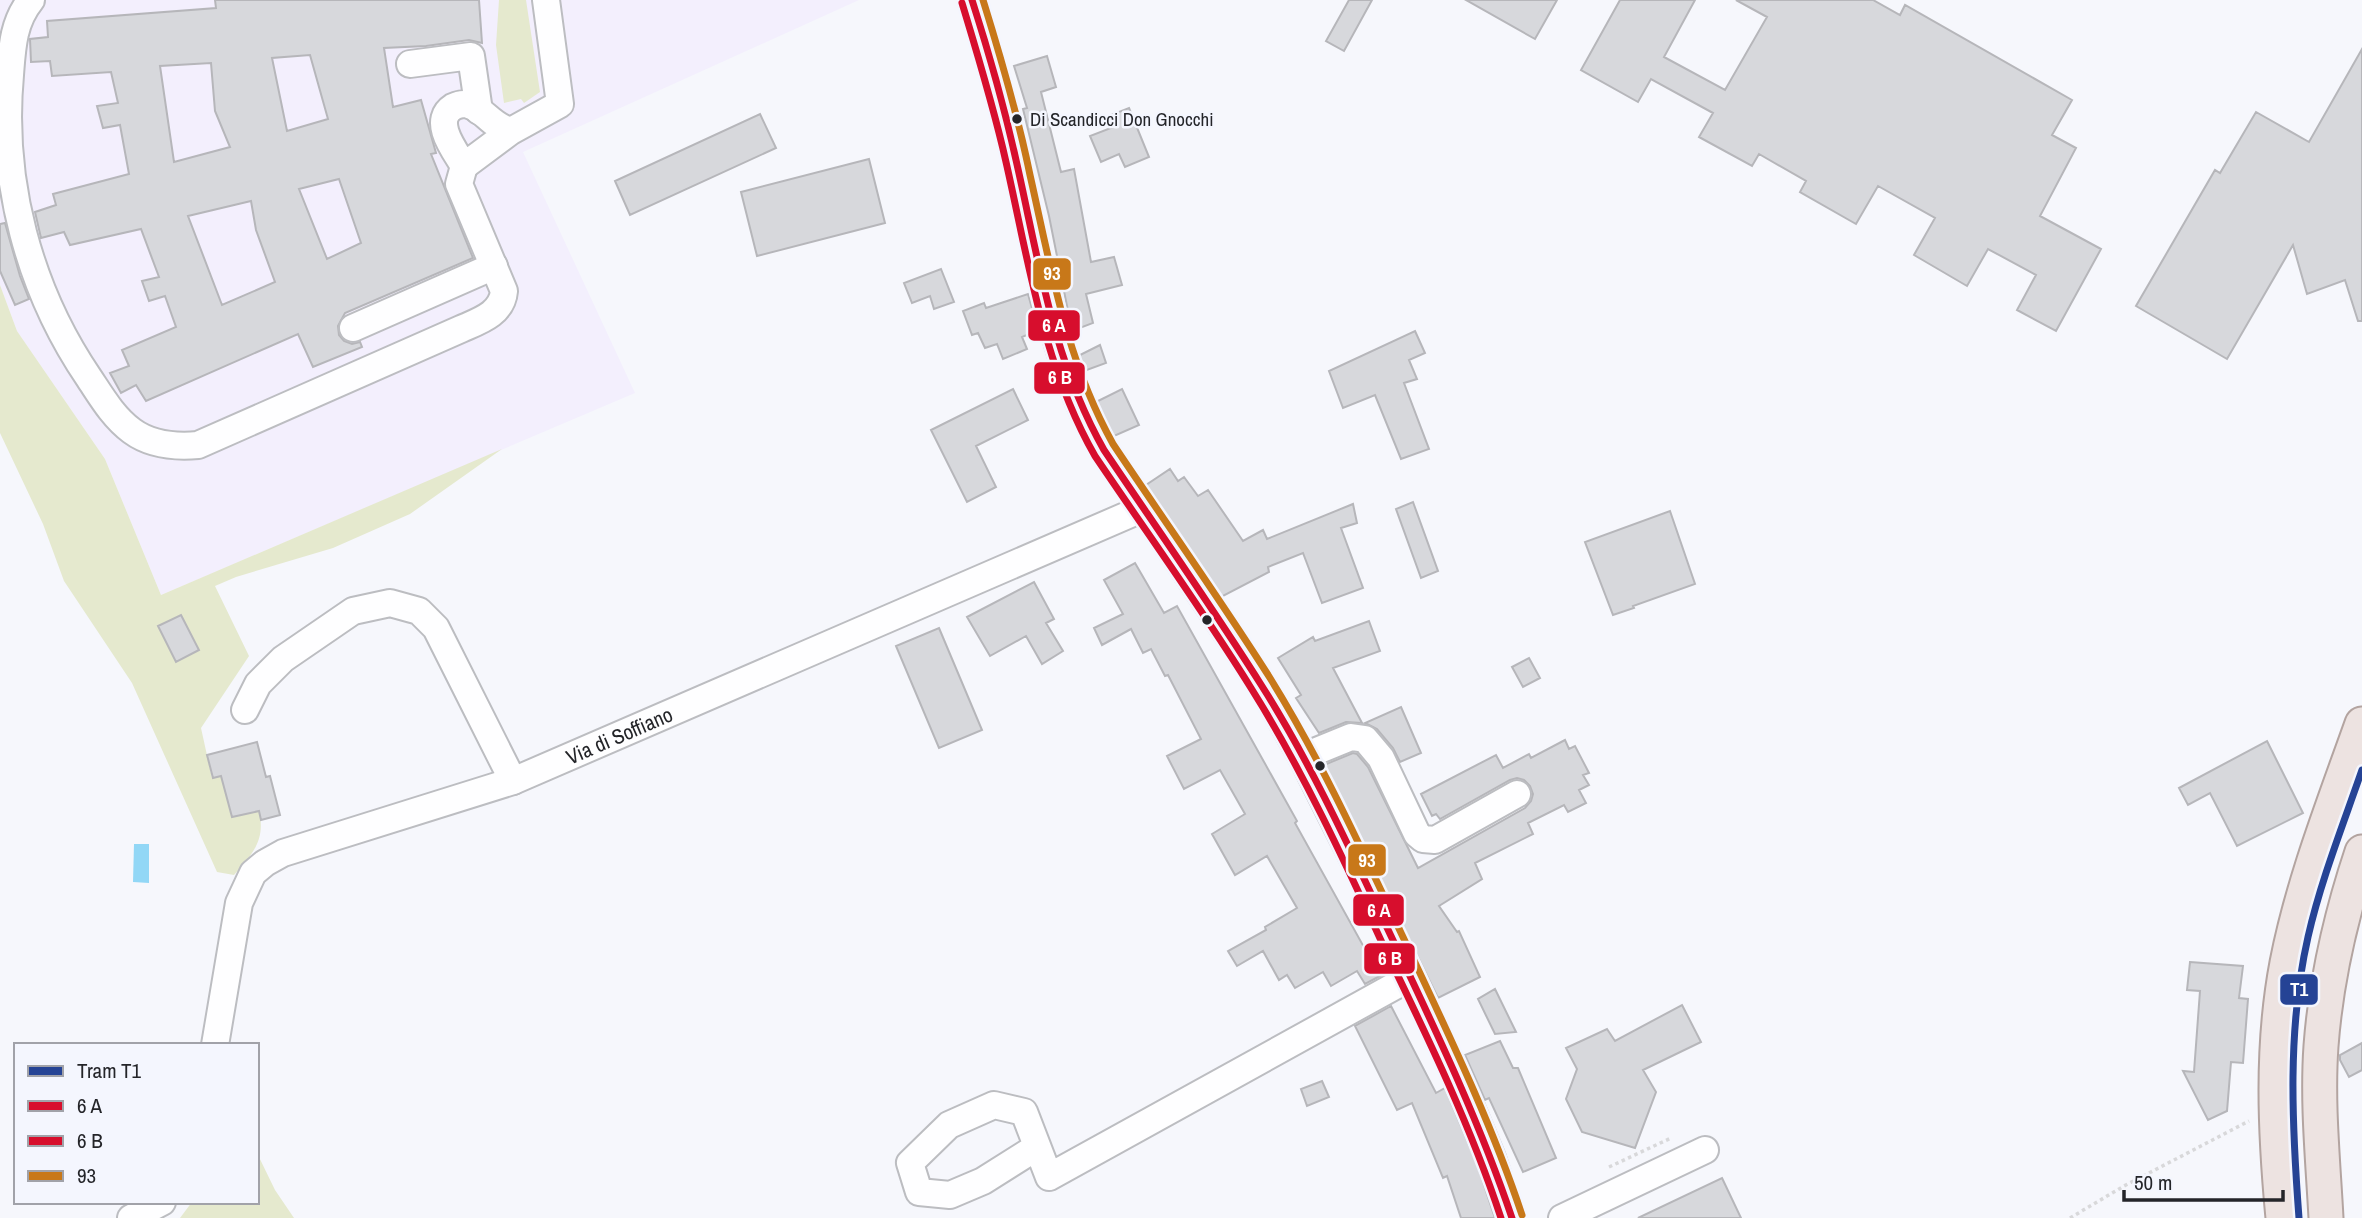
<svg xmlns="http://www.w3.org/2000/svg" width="2362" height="1218" viewBox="0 0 2362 1218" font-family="'Archivo Narrow',sans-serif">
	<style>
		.medical { fill: #f3effd }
		.green { fill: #e5e9ce }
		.water { fill: #92d7f6 }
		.building { fill: #d7d8dc; stroke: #b6b6ba; stroke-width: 2; fill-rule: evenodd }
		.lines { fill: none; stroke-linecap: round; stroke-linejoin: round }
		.minor-casing { stroke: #bcbdc1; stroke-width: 30 }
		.major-casing { stroke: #b3a4a0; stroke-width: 37 }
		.path { stroke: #d8d8da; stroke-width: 3.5; stroke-dasharray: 3.5 3.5; stroke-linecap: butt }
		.minor { stroke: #fefeff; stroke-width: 26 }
		.major { stroke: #ede3e1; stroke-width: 33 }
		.bus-1-casing { stroke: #f4f6fe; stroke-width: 12 }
		.bus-2-casing { stroke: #f4f6fe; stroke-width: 12 }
		.bus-3-casing { stroke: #f4f6fe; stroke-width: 12 }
		.bus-1 { stroke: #d70e2d; stroke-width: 7 }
		.bus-2 { stroke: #d70e2d; stroke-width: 7 }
		.bus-3 { stroke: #c87819; stroke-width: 7 }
		.tram-1-casing { stroke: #f4f6fe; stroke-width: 12 }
		.tram-1 { stroke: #254395; stroke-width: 7 }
		.bus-dot { fill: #242529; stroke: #f4f6fe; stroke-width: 2.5 }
		.labels { text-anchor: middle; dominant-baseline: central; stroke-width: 5; stroke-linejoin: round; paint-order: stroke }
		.bus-label { font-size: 19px; fill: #242529; stroke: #f4f6fe; text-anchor: start }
		.street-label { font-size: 21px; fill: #242529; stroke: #f4f6fe }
		.line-badge { stroke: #f4f6fe; stroke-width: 2.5 }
		.badge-label { font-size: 19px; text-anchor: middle; font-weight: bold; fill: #fff }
	</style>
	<rect width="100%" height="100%" fill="#f6f7fc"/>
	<path class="medical" d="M0,0H859L523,152L635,393L161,595L105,459L17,331L0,285Z"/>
	<path class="green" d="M499,0H526L540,92L524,103L521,99L504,103L496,45Z
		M0,285L17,331L105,459L161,595L502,449L410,514L333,548L236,577L215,586L249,656L201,728L212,778L221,776L232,817L259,811C266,840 252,855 234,875L217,872L132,683L64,581L43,524L0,433Z
		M257,1153L275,1190L294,1218H180L192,1202H257Z"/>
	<path class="water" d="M134,844H149V883L133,882Z"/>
	<path class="building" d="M215,0H479L482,43L469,40L426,46L384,48L393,107L421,100L436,153L431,154L473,258L345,313L338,326L339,335L344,341L352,344L360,342L362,347L313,367L298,334L146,401L136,385L121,393L110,373L129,366L122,350L176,327L165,296L149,301L142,281L159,277L141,229L70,245L64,232L41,238L35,212L56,205L53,194L129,174L120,125L103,128L97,106L118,103L111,72L52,76L50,61L31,62L30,39L48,37L47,21L216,8ZM310,55L328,119L287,131L272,58ZM211,63L215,111L230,147L174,162L160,66ZM339,179L361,243L327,259L299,189ZM251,201L256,230L275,282L222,305L188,216Z
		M1349,0H1372L1344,51L1326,41Z
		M1466,0H1557L1535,39Z
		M1620,0H1695L1664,57L1725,90L1767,17L1736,0H1873L1900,15L1905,5L2072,100L2052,135L2076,148L2040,216L2101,249L2056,331L2017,310L2036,275L1988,249L1967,286L1914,255L1935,218L1878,186L1856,224L1800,192L1806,181L1759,154L1752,166L1699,137L1713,113L1651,79L1638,102L1581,70Z
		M2362,49V321H2358L2345,280L2307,294L2293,245L2227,359L2136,306L2215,170L2220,173L2256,112L2309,142Z
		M1047,56L1056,87L1041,92L1061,172L1074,169L1091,262L1114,257L1122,285L1086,294L1093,323L1072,331L1049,216L1023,109L1027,108L1014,66Z
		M1129,108L1149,157L1125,167L1119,154L1101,162L1090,136L1111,128L1106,117Z
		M760,114L776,148L630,215L615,181Z
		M869,159L885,223L757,256L741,192Z
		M5,223L20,276L29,299L15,305L0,271V224Z
		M941,269L954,302L934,309L930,296L912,303L904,283Z
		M1028,294L1038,330L1022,337L1027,349L1003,359L997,344L985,348L978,333L972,335L963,311L984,303L986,308Z
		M1415,331L1425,353L1409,360L1417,379L1404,383L1429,449L1401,459L1375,395L1343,408L1329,371Z
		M1100,345L1106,363L1084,371L1078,356Z
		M1013,389L1028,420L976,446L996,487L967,502L931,430Z
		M1122,389L1139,425L1114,436L1096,402Z
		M1170,469L1178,481L1184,477L1198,496L1208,490L1243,541L1263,530L1267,539L1353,504L1357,523L1341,528L1363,588L1322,603L1303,553L1268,567L1269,572L1221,597L1146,485Z
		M1413,502L1438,571L1421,578L1396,509Z
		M1670,511L1695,584L1633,606L1634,608L1613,615L1585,542Z
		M1135,563L1164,613L1177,606L1297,821L1295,823L1380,976L1365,984L1357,971L1331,986L1323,972L1295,988L1287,975L1279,980L1263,951L1237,966L1228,951L1266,930L1265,927L1297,908L1267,856L1235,875L1212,834L1245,814L1220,770L1184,789L1167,756L1201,739L1168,675L1165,676L1151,649L1143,653L1131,629L1102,645L1094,628L1123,614L1104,580Z
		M1034,582L1054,619L1046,623L1063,651L1042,664L1026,636L990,656L967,617Z
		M181,615L199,650L176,662L158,626Z
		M1369,621L1380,651L1333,668L1362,723L1346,722L1319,733L1296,698L1301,695L1278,658L1313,637L1315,641Z
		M939,628L982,730L939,748L896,646Z
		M1529,658L1540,678L1523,687L1512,667Z
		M1401,707L1421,753L1400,762L1393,748L1377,729L1365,723Z
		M1565,740L1569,749L1575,746L1589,773L1583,775L1589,785L1579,790L1586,803L1568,812L1564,805L1528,823L1533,834L1475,863L1482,879L1439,906L1457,932L1459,931L1480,977L1438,998L1324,765L1353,753L1357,754L1368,767L1418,868L1525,808L1531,801L1533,794L1530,786L1524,780L1517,778L1510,780L1440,819L1436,814L1432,816L1421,794L1496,755L1503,768L1529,754L1531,758Z
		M2267,741L2303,813L2237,846L2210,793L2188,805L2179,788Z
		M257,742L266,777L270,776L280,815L261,820L259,811L232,817L221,776L213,778L207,755Z
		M2190,962L2243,966L2239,998L2248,999L2243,1063L2231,1062L2227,1111L2208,1120L2183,1071L2194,1072L2200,991L2187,990Z
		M1495,989L1516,1032L1495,1034L1478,999Z
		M1682,1005L1701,1042L1643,1070L1656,1092L1635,1148L1582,1132L1566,1099L1577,1069L1566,1048L1607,1029L1615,1041Z
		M1391,1006L1436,1093L1445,1088L1477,1164L1495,1218H1461L1447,1176L1443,1178L1412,1103L1397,1110L1355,1026Z
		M1500,1041L1513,1068H1518L1556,1158L1523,1172L1489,1098L1485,1100L1465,1055Z
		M2362,1043V1070L2349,1077L2340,1060V1055Z
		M1322,1081L1329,1097L1307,1106L1301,1089Z
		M1722,1178L1741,1218H1638Z"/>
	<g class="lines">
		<g class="minor-casing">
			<g id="minor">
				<path d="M31,0C13,22 12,48 10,75C0,181 29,290 89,378C101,396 113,417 132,431C151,445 175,447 198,445L461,329C479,321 502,314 504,291L459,184L464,166"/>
				<path d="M972,0C991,60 1008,119 1021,181C1040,270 1055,373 1104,450L1261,684L1302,757L1372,896L1466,1095L1492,1158L1512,1218"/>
				<path d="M410,64L471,56L479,111"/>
				<path d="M511,131C491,126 485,110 469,105C464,103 457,105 453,107C431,121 455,151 464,166L511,131L560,104L546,0"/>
				<path d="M353,328L494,266"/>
				<path d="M245,710L258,684L283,659L353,611L390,603L419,611L436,628L513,781"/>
				<path d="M1302,757L1351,737L1365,739L1381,758L1417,834L1423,839L1435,840L1517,794"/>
				<path id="s1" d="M215,1045L239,903L253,873L265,863L283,853L513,781L1144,508"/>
				<path d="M1037,1147L983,1181L950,1195L919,1192L910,1163L949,1125L994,1105L1024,1112L1049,1177L1411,977"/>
				<path d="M131,1218L162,1202"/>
				<path d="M1562,1218L1705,1150"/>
			</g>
		</g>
		<g class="major-casing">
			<path id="major" d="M2283,1218C2275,1133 2271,1047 2287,963C2303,881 2334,803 2362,724
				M2326,1218C2323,1161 2317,1103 2321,1046C2326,979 2341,915 2362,852"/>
		</g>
		<path class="path" d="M1609,1167L1671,1138
			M2070,1218L2124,1186L2249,1121"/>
		<use href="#minor" class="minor"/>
		<use href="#major" class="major"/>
		<g class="bus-1-casing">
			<path id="bus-1" d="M972,0C989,53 1004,106 1016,160C1039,261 1052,358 1104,450C1156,527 1210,604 1260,683C1311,763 1351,851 1391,936C1435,1029 1479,1120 1512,1218"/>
		</g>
		<g class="bus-2-casing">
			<path id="bus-2" d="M962,3C978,56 994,108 1006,162C1029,263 1043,365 1095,456C1147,533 1202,609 1251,688C1302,769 1344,860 1384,947C1427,1036 1470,1124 1501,1218"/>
		</g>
		<g class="bus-3-casing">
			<path id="bus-3" d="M983,0C1001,58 1018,116 1030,175C1051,268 1066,360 1113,444C1165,522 1220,599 1270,678C1321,760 1362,850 1403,937C1446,1029 1490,1119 1522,1215"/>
		</g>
		<use href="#bus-1" class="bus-1"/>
		<use href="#bus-2" class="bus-2"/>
		<use href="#bus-3" class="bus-3"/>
		<g class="tram-1-casing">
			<path id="tram-1" d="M2299,1218C2292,1125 2287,1029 2308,937C2321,880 2343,825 2362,770"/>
		</g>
		<use href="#tram-1" class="tram-1"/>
	</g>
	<g class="bus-dot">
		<circle cx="1017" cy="119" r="6"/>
		<circle cx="1207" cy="620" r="6"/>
		<circle cx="1320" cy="766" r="6"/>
	</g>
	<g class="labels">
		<g class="bus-label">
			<text x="1030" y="119">Di Scandicci Don Gnocchi</text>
		</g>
		<g class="street-label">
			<text stroke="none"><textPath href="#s1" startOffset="570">Via di Soffiano</textPath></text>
		</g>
	</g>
	<g class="line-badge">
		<rect x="1032" y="257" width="40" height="34" rx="7" fill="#c87819"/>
		<rect x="1027" y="309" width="54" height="33" rx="7" fill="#d70e2d"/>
		<rect x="1033" y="361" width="53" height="34" rx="7" fill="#d70e2d"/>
		<rect x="1347" y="843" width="40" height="34" rx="7" fill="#c87819"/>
		<rect x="1352" y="893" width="53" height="34" rx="7" fill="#d70e2d"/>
		<rect x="1363" y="942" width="53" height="33" rx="7" fill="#d70e2d"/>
		<rect x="2279" y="973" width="40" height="33" rx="7" fill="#254395"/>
	</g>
	<g class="badge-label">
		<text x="1052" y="280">93</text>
		<text x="1054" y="332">6 A</text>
		<text x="1060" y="384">6 B</text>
		<text x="1367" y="867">93</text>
		<text x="1379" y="917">6 A</text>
		<text x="1390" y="965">6 B</text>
		<text x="2299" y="996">T1</text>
	</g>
	<rect x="14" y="1043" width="245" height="161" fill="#f4f6fe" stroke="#a1a2a9" stroke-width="2"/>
	<rect x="28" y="1066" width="35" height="10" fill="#254395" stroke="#a1a2a9" stroke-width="2"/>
	<text x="77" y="1078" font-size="21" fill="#242529">Tram T1</text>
	<rect x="28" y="1101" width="35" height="10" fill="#d70e2d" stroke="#a1a2a9" stroke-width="2"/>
	<text x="77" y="1113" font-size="21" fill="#242529">6 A</text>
	<rect x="28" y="1136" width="35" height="10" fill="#d70e2d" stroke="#a1a2a9" stroke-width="2"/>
	<text x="77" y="1148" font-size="21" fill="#242529">6 B</text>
	<rect x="28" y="1171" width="35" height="10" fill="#c87819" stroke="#a1a2a9" stroke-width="2"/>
	<text x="77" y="1183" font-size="21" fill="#242529">93</text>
	<path d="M2124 1190v10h159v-10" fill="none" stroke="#242529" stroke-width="3.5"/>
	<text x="2134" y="1190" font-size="21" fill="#242529" stroke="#f4f6fe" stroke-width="5" paint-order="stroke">50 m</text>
</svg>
